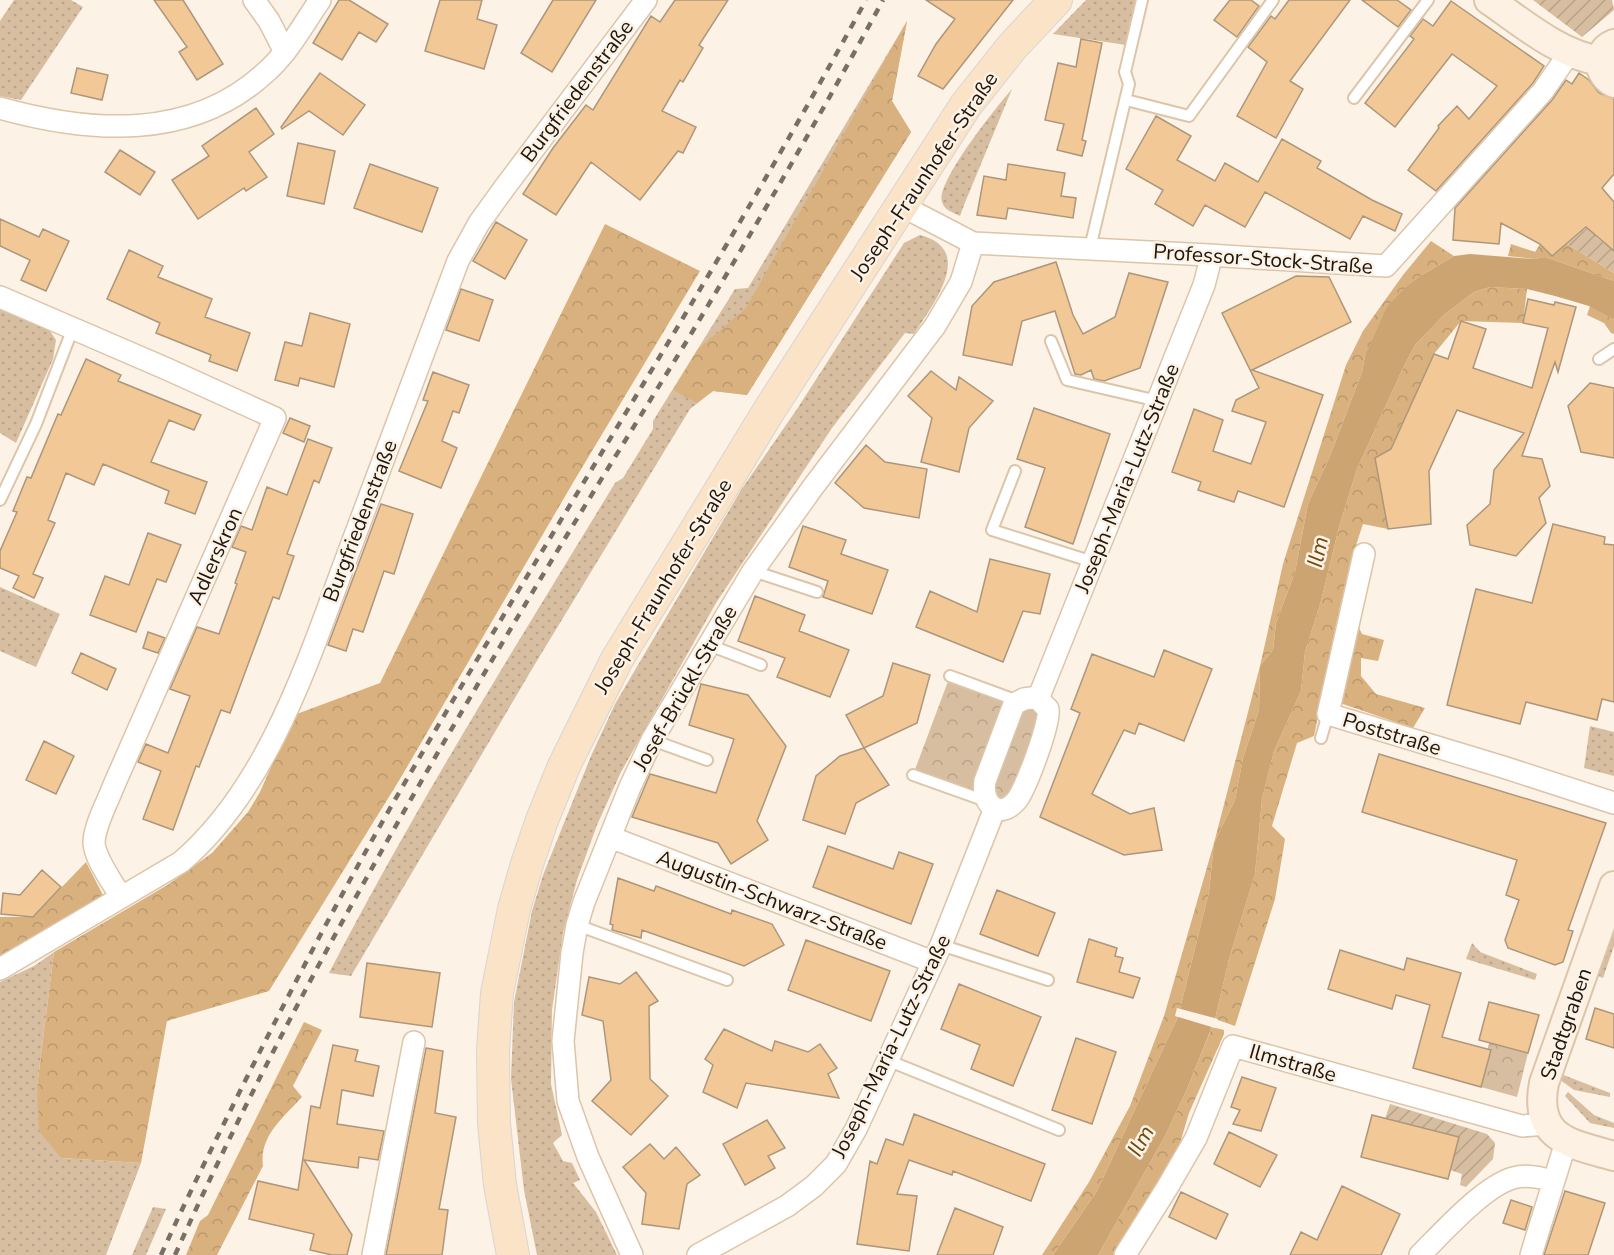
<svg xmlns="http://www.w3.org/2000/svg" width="1614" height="1255" viewBox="0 0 1614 1255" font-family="'Nunito Sans',sans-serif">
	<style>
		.grass { fill: url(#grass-dots) }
		.forest { fill: url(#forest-crowns) }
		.park { fill: url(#park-crowns) }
		.garden { fill: url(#garden-furrows) }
		.water { fill: #cba472 }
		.pier { fill: #fcf2e6 }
		.building { fill: #f2c996; stroke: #ad967b; stroke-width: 1.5 }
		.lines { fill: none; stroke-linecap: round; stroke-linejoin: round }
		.lane-casing { stroke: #dcc5a9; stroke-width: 14 }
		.street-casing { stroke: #dcc5a9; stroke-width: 24 }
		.secondary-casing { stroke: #dcc5a9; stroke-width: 32 }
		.primary-casing { stroke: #d7d5d3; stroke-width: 34 }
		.lane { stroke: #fff; stroke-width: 10 }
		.street { stroke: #fff; stroke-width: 21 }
		.secondary { stroke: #fcf1e3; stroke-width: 28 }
		.primary { stroke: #fae3c7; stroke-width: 32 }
		.rail { stroke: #796f65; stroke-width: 4.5; stroke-dasharray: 8 8; stroke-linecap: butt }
		.labels { text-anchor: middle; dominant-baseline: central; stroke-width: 5; stroke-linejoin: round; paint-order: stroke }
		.street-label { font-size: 21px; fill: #1f160c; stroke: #fcf2e6 }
		.water-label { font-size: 22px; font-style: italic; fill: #70490c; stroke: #fcf2e6 }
	</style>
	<defs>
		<pattern id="grass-dots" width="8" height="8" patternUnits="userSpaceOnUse" patternTransform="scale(1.5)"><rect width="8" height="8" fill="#d7bea1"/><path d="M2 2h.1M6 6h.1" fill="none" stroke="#b8a389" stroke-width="1.8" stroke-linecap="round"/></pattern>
		<pattern id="forest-crowns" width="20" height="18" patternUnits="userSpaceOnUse" patternTransform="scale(1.5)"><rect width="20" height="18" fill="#d9b17f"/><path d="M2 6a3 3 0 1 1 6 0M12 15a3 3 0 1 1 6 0" fill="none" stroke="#ba986d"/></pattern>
		<pattern id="park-crowns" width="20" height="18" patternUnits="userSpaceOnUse" patternTransform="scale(1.5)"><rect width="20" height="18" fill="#d7bea1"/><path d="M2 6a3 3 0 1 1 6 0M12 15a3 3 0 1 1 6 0" fill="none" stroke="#b8a389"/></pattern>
		<pattern id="garden-furrows" width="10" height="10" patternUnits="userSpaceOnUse" patternTransform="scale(1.5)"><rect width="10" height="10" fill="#d7bea1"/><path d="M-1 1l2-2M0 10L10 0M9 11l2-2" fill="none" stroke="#b8a389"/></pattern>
	</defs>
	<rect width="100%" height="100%" fill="#fcf2e6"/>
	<path class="grass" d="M14,0H71L83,7L21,100L0,96V21Z
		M1086,0H1137L1126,45L1053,34Z
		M907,21L892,101L911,132L747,395L713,391L690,409L535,664L351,976L329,973C416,805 517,644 615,483L623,478L653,429V421L735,289L748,288Z
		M1012,89L964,205L960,216C954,213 944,210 942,202C935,183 998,105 1012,89Z
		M920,235C977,250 932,305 914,334L905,333L832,428L716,603L621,772L597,825L577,880L563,933L552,1010L551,1084L562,1135L553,1143L563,1161L572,1163L580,1180L573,1183L596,1212L617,1255H537L524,1190L511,1079L514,1002L532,911L543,875L591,756L615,704L741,490L797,409L904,243Z
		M0,310L48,328L56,340L53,359L16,443L0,433Z
		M0,587L60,614L36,667L0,651Z
		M1590,726L1614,732V776L1584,768Z
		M1614,929V946L1603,978L1598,976Z
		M1472,943L1480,952L1537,974L1535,980L1466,959Z
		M54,952L37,1087L39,1101L61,1158L141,1163L106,1255H0V982L34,966Z
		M1561,1074L1610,1093V1097L1574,1090L1559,1079Z
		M1568,1092L1594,1115L1614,1123V1128L1590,1123L1565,1096Z
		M153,1207L166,1209L146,1255H132Z"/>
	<path class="forest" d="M907,21L892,101L911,132L747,395L713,391L697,403L673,390L698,349L746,308Z
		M605,224L700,271L574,481L400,779L269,991L167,1021L141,1163L61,1158L39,1131L37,1087L54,952L169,884L212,853L248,812L260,792L294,715L380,683Z
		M1431,241L1454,256L1422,275L1365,356L1362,372L1330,456L1308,504L1295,572L1276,623L1273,650L1260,666L1259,710L1243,758L1235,800L1214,843L1209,892L1178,1017L1097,1191L1053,1255H1042L1089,1182L1130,1106L1164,1016L1214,843L1260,666L1283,564L1346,365L1363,331L1403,275Z
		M1511,244L1535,252L1540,244L1552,256L1567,244L1614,273V281L1545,257L1534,259L1508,256Z
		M1490,287L1527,289L1523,323L1461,321L1434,354L1391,449L1388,529L1363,524C1339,593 1329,665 1314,736L1297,743L1272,826L1285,839L1275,899L1235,1026L1215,1019L1229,959L1255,874L1262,799L1274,751L1301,691L1305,652L1321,601L1339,527L1357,469L1402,370L1415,345L1445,314L1474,292Z
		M1590,306L1614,320V334L1611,333L1604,323L1587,315Z
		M1353,615L1362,634L1384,640L1378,661L1361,658V676L1376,694L1425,708L1413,728L1337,702Z
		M86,862L107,903L0,961V917H33Z
		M304,1022L322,1030L293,1086L302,1097C283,1118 259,1136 263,1166L217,1255H186L200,1221L208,1215Z
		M1212,1027L1224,1030V1034L1189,1113L1177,1153L1115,1255H1098L1165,1136L1187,1089Z"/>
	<path class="park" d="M950,676L1045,704L1011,806L913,775Z
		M1489,1043L1528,1053L1517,1097L1481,1087L1491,1051L1488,1049Z"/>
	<path class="garden" d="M1533,0H1612L1614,10L1582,37Z
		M1601,216L1608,224L1596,237L1614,251V273L1567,244Z
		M1390,1104L1487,1134L1495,1143L1493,1159L1466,1187L1460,1185L1462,1174L1450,1170L1458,1137L1385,1119Z"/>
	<path class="water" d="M1470,254L1534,259L1545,257L1614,281V320L1589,306L1555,296L1527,289L1490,287L1474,292L1445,314L1415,345L1402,370L1357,469L1339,527L1321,601L1305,652L1301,691L1274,751L1262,799L1255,874L1229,959L1215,1019L1187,1089L1165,1136L1098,1255H1053L1097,1191L1178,1017L1209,892L1214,843L1235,800L1243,758L1259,710L1260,666L1273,650L1276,623L1295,572L1308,504L1330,456L1362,372L1365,356L1387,307L1405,288L1422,275L1454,256Z"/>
	<path class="pier" d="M1177,1008L1218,1019L1215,1028L1175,1016Z"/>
	<path class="building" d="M154,0H183L223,64L197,80L179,52L187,47Z
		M339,0H349L388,24L376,42L359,32L342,60L313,43Z
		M440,0H482L477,19L497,25L484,69L425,51Z
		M553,0H596L552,72L521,53Z
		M675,0H728L699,45L703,48L683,82L680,80L662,111L696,127L683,153L678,151L640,200L591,162L556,215L523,194L553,148L586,105L593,110L651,16L660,22Z
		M926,0H1013L943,89L918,76L936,44L955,19Z
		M1230,0H1251L1259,6L1237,37L1214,20Z
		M1289,0H1350L1290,81L1303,89L1276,138L1237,116L1267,62L1248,47L1271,16L1275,19Z
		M1362,0H1397L1411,10L1398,27Z
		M1451,1L1544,66L1533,83L1436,191L1408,170L1439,128L1438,126L1457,106L1469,119L1497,86L1452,54L1395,127L1365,103L1414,39L1410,36L1423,19L1433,26Z
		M1081,39L1102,43L1082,140L1086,141L1082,156L1057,150L1064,124L1045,120L1058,63L1076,67Z
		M77,68L108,75L102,100L71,93Z
		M320,73L365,105L343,135L309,111L282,129L281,127Z
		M1579,73L1589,80L1599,93L1614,99V174L1602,188L1614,202V251L1586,227L1552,256L1540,244L1501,223L1499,244L1453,240L1455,208L1552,100L1566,80L1572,84Z
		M256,108L274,134L249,152L267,177L246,191L244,188L198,219L172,180L209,156L202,146Z
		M1156,116L1191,136L1177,160L1215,181L1225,163L1258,182L1282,139L1321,161L1317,168L1372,200L1402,214L1395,231L1363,216L1350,239L1265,192L1245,227L1205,205L1193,226L1155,204L1163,190L1126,169Z
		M298,143L335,151L324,204L287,196Z
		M120,150L155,172L140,195L105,172Z
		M370,164L438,188L422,232L354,208Z
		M1008,164L1065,173L1061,196L1076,198L1073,218L1008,208L1006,219L977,215L984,176L1006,180Z
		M0,219L39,237L43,229L69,241L46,291L21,280L30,260L0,246Z
		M496,222L527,240L505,279L473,261Z
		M129,250L163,266L158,277L212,299L205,317L250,333L237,371L209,361L211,355L156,333L160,323L107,299Z
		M1056,262L1073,315L1083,334L1115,317L1129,273L1168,282L1140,368L1104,381L1094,379L1091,370L1081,375L1075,374L1055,311L1022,321L1012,365L963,355L972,306L994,282Z
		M1296,276L1329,277L1351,322L1252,370L1323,395L1284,507L1238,491L1234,502L1198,490L1201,482L1172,472L1194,409L1223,420L1213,451L1251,464L1266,422L1232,411L1236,400L1259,388L1222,313Z
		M461,289L493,300L479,341L446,330Z
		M1528,299L1554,305L1555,302L1576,307L1558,372L1555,362L1522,456L1542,459L1550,486L1539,498L1546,523L1516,556L1470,545L1467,525L1490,504L1494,470L1524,433L1457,410L1429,471L1431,524L1388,529L1375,458L1391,449L1434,354L1448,359L1461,321L1486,329L1473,368L1532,388L1548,328L1523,323Z
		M310,313L350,324L334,387L300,378L298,386L275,380L285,342L302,346Z
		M86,359L121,375L118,381L201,415L194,430L169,420L151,462L207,482L195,514L165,503L169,491L103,464L94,485L66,473L48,520L55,523L33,574L43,578L34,598L13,588L19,576L0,568V551L17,512L13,511L27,477L31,478L58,414L61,415Z
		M931,371L956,390L959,377L993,401L969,428L959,472L921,462L932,418L908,396Z
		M433,372L469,385L459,413L453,411L442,441L457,448L441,488L399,471L428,401L423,400Z
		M1590,383L1614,388V458L1581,452L1568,406Z
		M1034,408L1110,434L1073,544L1025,527L1045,468L1017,459Z
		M290,418L310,426L304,442L283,433Z
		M308,439L332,448L319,483L314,480L287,554L294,556L279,599L273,597L230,713L221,710L199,767L196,766L173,830L143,819L161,771L138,762L146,744L168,753L190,696L170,689L197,627L219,634L237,584L235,583L246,552L232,547L241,526L252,530L267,487L287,495Z
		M866,445L885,462L927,469L919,518L864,508L835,483Z
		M381,504L413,514L394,574L384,571L363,632L353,629L346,651L328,645Z
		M1553,524L1605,537L1604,544L1614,545V702L1602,699L1597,720L1526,702L1520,724L1447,705L1476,589L1532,603Z
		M803,526L846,540L841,554L888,570L872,614L823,597L828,581L789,567Z
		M148,533L181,545L166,582L157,579L136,632L90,615L105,576L129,585Z
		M990,559L1050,574L1040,614L1023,611L1003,662L916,627L930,591L977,612Z
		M755,596L805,615L799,631L849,650L830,697L777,677L785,658L738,641Z
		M148,632L165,638L158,653L143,648Z
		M1164,650L1212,669L1184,741L1139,723L1135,734L1124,730L1092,794L1130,814L1154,808L1162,850L1124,855L1040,817L1080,713L1071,709L1092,654L1154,677Z
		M81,653L116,669L107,690L72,673Z
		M893,663L930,675L917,723L864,748L846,715L883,696Z
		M701,684L748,695L786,746L757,821L768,840L731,864L718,843L632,817L650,774L716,793L734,739L689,725Z
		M44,741L74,756L56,794L26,780Z
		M864,748L889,785L856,803L845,834L803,820L816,776L840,756Z
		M1379,754L1606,823L1568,930L1573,931L1563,962L1555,965L1508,948L1505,940L1519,900L1506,895L1517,860L1362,812Z
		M828,846L893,869L899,852L933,864L911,924L813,887Z
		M42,870L61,887L33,917L1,914L3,893L20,895Z
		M618,878L654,891L656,886L731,914L732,910L772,924L784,945L744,966L642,930L641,938L612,930L613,925L610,924Z
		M997,890L1055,913L1038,956L980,934Z
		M1089,939L1117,948L1115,956L1123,958L1119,972L1140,978L1133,998L1077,982Z
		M806,940L890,971L871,1021L788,990Z
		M1340,950L1404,970L1407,958L1461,973L1442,1037L1491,1050L1481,1087L1413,1068L1430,1005L1396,995L1392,1009L1328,989Z
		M367,963L440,973L432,1027L360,1017Z
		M636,972L658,1001L649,1006L650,1079L668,1096L631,1135L592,1101L611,1080L603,1021L582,1015L589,977L620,984Z
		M959,984L1041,1017L1013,1086L971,1069L980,1045L941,1029Z
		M1489,1002L1539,1015L1528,1053L1479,1040Z
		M1595,1008L1614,1014V1048L1586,1039Z
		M724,1029L772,1051L775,1041L808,1052L820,1044L837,1068L828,1074L839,1098L746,1083L737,1108L703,1092L713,1065L705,1059Z
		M1076,1038L1116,1052L1092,1124L1052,1110Z
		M333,1045L358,1050L355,1061L379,1066L373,1096L342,1090L337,1124L384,1131L378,1160L359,1157L358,1168L304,1160L352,1235L347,1255H332L310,1250L314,1234L249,1219L258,1181L298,1190L311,1106L320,1108Z
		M426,1048L443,1051L435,1113L456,1117L439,1209L448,1210L442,1255H386Z
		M1242,1077L1276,1088L1261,1131L1233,1124L1240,1110L1231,1107Z
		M914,1114L1045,1164L1031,1201L953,1171L952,1175L909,1160L897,1194L917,1196L909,1251L857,1244L870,1161L877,1164L886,1139L903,1145Z
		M1372,1115L1459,1137L1448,1179L1361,1157Z
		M767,1120L785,1148L768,1156L775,1168L745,1185L723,1144Z
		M1229,1132L1277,1155L1260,1187L1214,1164Z
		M650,1144L664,1159L676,1147L700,1175L687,1184L679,1229L642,1224L646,1193L623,1167Z
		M1342,1186L1400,1214L1381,1255H1290L1301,1232L1317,1240Z
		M1565,1191L1605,1203L1588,1255H1544Z
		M1181,1192L1228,1214L1216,1239L1169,1217Z
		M1511,1200L1532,1207L1525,1230L1503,1223Z
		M955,1208L1003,1227L993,1255H937Z"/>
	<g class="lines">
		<g class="lane-casing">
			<path id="lane" d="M1354,98L1428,0
				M1126,100L1189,116L1273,0
				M1090,248L1129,84L1125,72L1142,0
				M1051,341L1067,380L1158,401
				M1599,359L1614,349
				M1015,471L992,530L1093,562
				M0,500L36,424L73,328
				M753,571L817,592
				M709,645L761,665
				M950,676L1018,701
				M1321,738L1328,714
				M652,740L707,760
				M913,775L986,801
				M577,925L727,980
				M941,945L1048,980
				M887,1060L1059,1130"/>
		</g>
		<g class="street-casing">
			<path id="street" d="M254,0L269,21L285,52
				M0,108C90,133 191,141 265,73C288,53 303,25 320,0
				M902,206L973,243L1209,255L1386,266L1543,91L1570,52
				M0,297L167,369L275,418L114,785C108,801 94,826 94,843C95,859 113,883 121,897
				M1364,554L1328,714L1503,767L1614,803
				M1031,698L1038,699L1048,709C1051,722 1025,791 1016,801C998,821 981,803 985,781L1014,704L1024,699Z
				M1038,699L1204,285L1209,266V255
				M610,837L933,962
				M0,969L181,862C271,785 310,654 351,546C387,451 423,356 458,261L479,223L505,187L646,0
				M373,1255L414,1042
				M632,1255L588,1157L568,1101L563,1041L572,953L577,925L584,902L630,787L652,740L753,571L813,487L935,326L961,282L973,243
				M698,1255L787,1206L814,1186L836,1164L856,1129L941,945L995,808
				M1125,1255L1167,1188L1196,1138L1233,1046L1522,1126L1547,1124
				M1420,1255C1442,1233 1484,1186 1513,1178C1527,1174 1541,1178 1554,1181
				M1531,1255L1566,1142"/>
		</g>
		<g class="secondary-casing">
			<path id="secondary" d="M1489,0C1523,23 1558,54 1600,61
				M1614,44C1595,52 1597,74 1614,83
				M1614,886L1544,1083C1533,1139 1571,1144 1614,1156"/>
		</g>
		<g class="primary-casing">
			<path id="primary" d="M513,1255L500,1185L494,1123L493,1050L497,993L514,909L527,864L542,820L564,766L616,661L770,409L966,105L1012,47L1056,0"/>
		</g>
		<use href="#lane" class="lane"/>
		<use href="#street" class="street"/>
		<use href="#secondary" class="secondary"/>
		<use href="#primary" class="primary"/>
		<path class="rail" d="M161,1255C188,1195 217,1138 246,1079C299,974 354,869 414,767C563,510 724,261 866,0
			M175,1255C281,1019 411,795 544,573C591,495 640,417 688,339C755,227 821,115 883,0"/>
	</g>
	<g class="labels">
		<g class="street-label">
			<text transform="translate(577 91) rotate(-53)">Burgfriedenstraße</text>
			<text transform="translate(924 176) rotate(-56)">Joseph-Fraunhofer-Straße</text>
			<text transform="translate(1263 259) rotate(4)">Professor-Stock-Straße</text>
			<text transform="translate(1127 478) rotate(-68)">Joseph-Maria-Lutz-Straße</text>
			<text transform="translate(360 521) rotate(-69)">Burgfriedenstraße</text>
			<text transform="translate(215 556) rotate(-66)">Adlerskron</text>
			<text transform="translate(663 586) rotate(-59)">Joseph-Fraunhofer-Straße</text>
			<text transform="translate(685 688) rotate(-60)">Josef-Brückl-Straße</text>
			<text transform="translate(1392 734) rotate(17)">Poststraße</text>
			<text transform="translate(772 900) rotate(21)">Augustin-Schwarz-Straße</text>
			<text transform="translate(1566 1024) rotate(-71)">Stadtgraben</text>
			<text transform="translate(891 1046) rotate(-64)">Joseph-Maria-Lutz-Straße</text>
			<text transform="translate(1293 1063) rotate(16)">Ilmstraße</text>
		</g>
		<g class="water-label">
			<text transform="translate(1318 552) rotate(-78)">Ilm</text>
			<text transform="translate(1141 1141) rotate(-61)">Ilm</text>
		</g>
	</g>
</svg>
